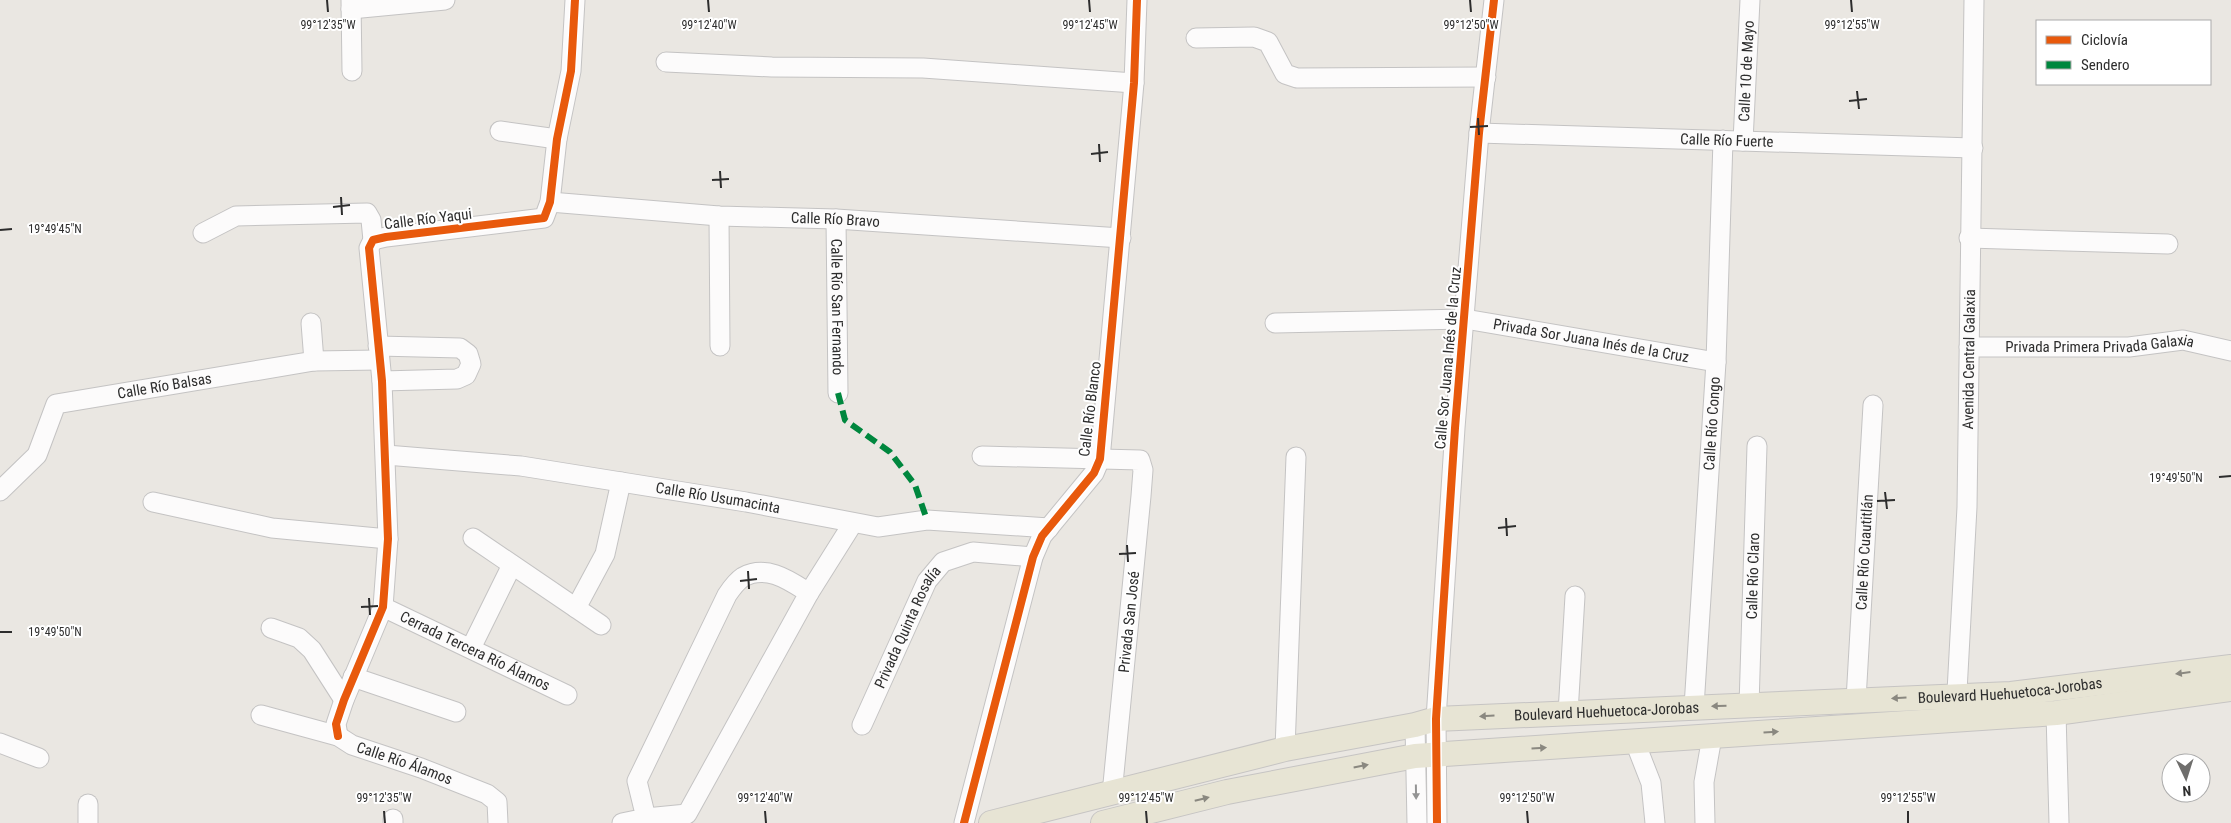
<svg xmlns="http://www.w3.org/2000/svg" width="2231" height="823" viewBox="0 0 2231 823" font-family="'Roboto Condensed',sans-serif">
	<style>
		.lines { fill: none; stroke-linecap: round; stroke-linejoin: round }
		.minor-casing { stroke: #c4c3c3; stroke-width: 21 }
		.major-casing { stroke: #c6c4c3; stroke-width: 26 }
		.minor { stroke: #fcfbfb; stroke-width: 19 }
		.major { stroke: #e7e4d4; stroke-width: 24 }
		.quiet { stroke: #00873e; stroke-width: 6; stroke-dasharray: 12 6; stroke-linecap: butt }
		.cycleway-casing { stroke: #fff; stroke-width: 11 }
		.cycleway { stroke: #e8590c; stroke-width: 8 }
		.oneway { fill: #8a8880 }
		.oneway2 { fill: #949494 }
		.ticks { fill: none; stroke: #2d2d2d; stroke-width: 2 }
		.labels { text-anchor: middle; dominant-baseline: central; stroke-width: 4; stroke-linejoin: round; paint-order: stroke }
		.street-label { font-size: 15px; fill: #2d2d2d; stroke: #fff }
		.ticks-label { font-size: 12px; text-anchor: middle; fill: #2d2d2d; stroke: #fff; stroke-width: 4; stroke-linejoin: round; paint-order: stroke }
	</style>
	<rect width="100%" height="100%" fill="#eae7e2"/>
	<g class="lines">
		<g class="minor-casing">
			<g id="minor">
				<path d="M351,0L352,71"/>
				<path d="M351,9L445,0"/>
				<path d="M1196,38L1254,37L1268,42L1285,74L1297,78L1486,77"/>
				<path d="M666,62L772,67L923,68L1134,83"/>
				<path d="M500,131L557,139"/>
				<path id="s1" d="M1479,133L1973,148"/>
				<path id="s2" d="M1743,141L1750,0"/>
				<path id="s3" d="M550,202L719,216L836,219L1121,238"/>
				<path d="M719,216L720,346"/>
				<path id="s4" d="M836,219L838,393"/>
				<path d="M203,233L236,216L367,213L371,220L373,240"/>
				<path d="M1969,238L2168,244"/>
				<path d="M311,323L314,361"/>
				<path id="s5" d="M1275,323L1465,319L1716,362"/>
				<path d="M378,346L460,348L468,354L471,364L466,375L457,379L382,381"/>
				<path id="s6" d="M1969,347H2129L2183,340L2231,351"/>
				<path id="s7" d="M386,455L521,466L746,502L878,527L927,520L1049,528"/>
				<path d="M982,456L1140,460L1143,470L1141,496L1112,794"/>
				<path id="s8" d="M0,491L37,455L56,404L314,361L379,360"/>
				<path d="M153,502L272,528L388,539"/>
				<path d="M473,538L601,625"/>
				<path d="M809,593L853,523"/>
				<path id="s9" d="M383,607L567,695"/>
				<path d="M576,608L605,554L621,482"/>
				<path d="M271,628L299,638L312,650L344,700"/>
				<path d="M471,648L512,565"/>
				<path d="M353,677L456,712"/>
				<path id="s10" d="M1856,700L1873,405"/>
				<path id="s11" d="M1749,706L1757,446"/>
				<path id="s12" d="M1694,707L1716,362L1723,140"/>
				<path id="s13" d="M1956,710L1967,507L1974,0"/>
				<path d="M1568,713L1575,596"/>
				<path d="M2056,713L2059,823"/>
				<path id="s14" d="M261,715L338,736L352,745L421,768L487,794L497,802L498,823"/>
				<path id="s15" d="M862,725L927,581L943,562L973,552L1033,557"/>
				<path d="M1415,725L1417,823"/>
				<path d="M338,736L336,724L344,700L383,607L388,539L382,381L369,248L373,240L386,237L544,218L550,202L557,139L571,71L575,0"/>
				<path d="M1635,742L1651,783L1655,823"/>
				<path d="M0,743L39,758"/>
				<path d="M1285,749L1296,457"/>
				<path d="M88,823V804"/>
				<path d="M393,823V819"/>
				<path d="M622,823L646,818L687,814L809,593C790,581 767,564 743,577C737,581 731,589 727,595L637,781L646,818"/>
				<path d="M964,823L1033,557L1042,536L1094,473L1100,459L1134,83L1137,0"/>
				<path d="M1437,823L1436,719L1455,428L1479,133L1494,0"/>
				<path d="M1705,823L1704,782L1712,737"/>
			</g>
		</g>
		<g class="major-casing">
			<g id="major">
				<path id="s16" d="M991,823L1285,749L1415,725L1436,719L2011,694L2231,667"/>
				<path d="M1103,823L1227,792L1415,756L2056,713L2231,689"/>
			</g>
		</g>
		<use href="#minor" class="minor"/>
		<use href="#major" class="major"/>
		<path class="quiet" d="M838,393L845,420L890,452L915,485L927,520"/>
		<g class="cycleway-casing">
			<path id="cycleway" d="M338,736L336,724L344,700L383,607L388,539L382,381L369,248L373,240L386,237L544,218L550,202L557,139L571,71L575,0
				M964,823L1033,557L1042,536L1094,473L1100,459L1134,83L1137,0
				M1437,823L1436,719L1455,428L1479,133L1494,0"/>
		</g>
		<use href="#cycleway" class="cycleway"/>
	</g>
	<defs><path id="oneway-solid" d="M-6-.8H1V-3.2L6.5 0L1 3.2V.8H-6Z" transform="scale(1.25)"/></defs>
	<g class="oneway">
		<use href="#oneway-solid" transform="translate(2183 673) rotate(173)"/>
		<use href="#oneway-solid" transform="translate(1899 698) rotate(177)"/>
		<use href="#oneway-solid" transform="translate(1719 706) rotate(178)"/>
		<use href="#oneway-solid" transform="translate(1487 716) rotate(177)"/>
		<use href="#oneway-solid" transform="translate(1771 732) rotate(-4)"/>
		<use href="#oneway-solid" transform="translate(1539 748) rotate(-4)"/>
		<use href="#oneway-solid" transform="translate(1361 766) rotate(-11)"/>
		<use href="#oneway-solid" transform="translate(1202 799) rotate(-14)"/>
	</g>
	<use class="oneway2" href="#oneway-solid" transform="translate(1416 792) rotate(89)"/>
	<path class="ticks" d="M327,0L328,12M708,0L709,12M1089,0L1090,12M1470,0L1471,12M1851,0L1852,12M1857,91L1859,109M1849,101L1867,99M1478,118L1479,135M1470,127L1488,126M1099,144L1100,162M1091,154L1108,152M720,171L721,188M712,180L729,179M341,197L342,215M333,207L350,205M0,230L12,229M2219,477L2231,476M1885,492L1887,509M1877,501L1895,500M1506,518L1507,536M1498,528L1516,526M1127,545L1128,562M1119,554L1136,553M748,571L749,589M740,581L757,579M369,598L370,615M361,607L378,606M0,632H12M384,811L385,823M765,811L766,823M1146,811L1147,823M1527,811L1528,823M1908,811V823"/>
	<g class="labels">
		<g class="street-label">
			<text stroke="none"><textPath href="#s2" startOffset="70">Calle 10 de Mayo</textPath></text>
			<text stroke="none"><textPath href="#s1" startOffset="248">Calle Río Fuerte</textPath></text>
			<text transform="translate(428 219) rotate(-7)">Calle Río Yaqui</text>
			<text stroke="none"><textPath href="#s3" startOffset="286">Calle Río Bravo</textPath></text>
			<text stroke="none"><textPath href="#s4" startOffset="88">Calle Río San Fernando</textPath></text>
			<text stroke="none"><textPath href="#s5" startOffset="318">Privada Sor Juana Inés de la Cruz</textPath></text>
			<text stroke="none"><textPath href="#s6" startOffset="131">Privada Primera Privada Galaxia</textPath></text>
			<text transform="translate(1448 358) rotate(-85)">Calle Sor Juana Inés de la Cruz</text>
			<text stroke="none"><textPath href="#s13" startOffset="351">Avenida Central Galaxia</textPath></text>
			<text stroke="none"><textPath href="#s8" startOffset="216">Calle Río Balsas</textPath></text>
			<text transform="translate(1090 409) rotate(-83)">Calle Río Blanco</text>
			<text stroke="none"><textPath href="#s12" startOffset="284">Calle Río Congo</textPath></text>
			<text stroke="none"><textPath href="#s7" startOffset="335">Calle Río Usumacinta</textPath></text>
			<text stroke="none"><textPath href="#s10" startOffset="148">Calle Río Cuautitlán</textPath></text>
			<text stroke="none"><textPath href="#s11" startOffset="130">Calle Río Claro</textPath></text>
			<text transform="translate(1129 622) rotate(-84)">Privada San José</text>
			<text stroke="none"><textPath href="#s15" startOffset="108">Privada Quinta Rosalía</textPath></text>
			<text stroke="none"><textPath href="#s9" startOffset="102">Cerrada Tercera Río Álamos</textPath></text>
			<text stroke="none"><textPath href="#s16" startOffset="1032">Boulevard Huehuetoca-Jorobas</textPath></text>
			<text stroke="none"><textPath href="#s16" startOffset="628">Boulevard Huehuetoca-Jorobas</textPath></text>
			<text stroke="none"><textPath href="#s14" startOffset="152">Calle Río Álamos</textPath></text>
		</g>
	</g>
	<g class="ticks-label">
		<text x="328" y="29">99°12'35"W</text>
		<text x="709" y="29">99°12'40"W</text>
		<text x="1090" y="29">99°12'45"W</text>
		<text x="1471" y="29">99°12'50"W</text>
		<text x="1852" y="29">99°12'55"W</text>
		<text x="55" y="233">19°49'45"N</text>
		<text x="2176" y="482">19°49'50"N</text>
		<text x="55" y="636">19°49'50"N</text>
		<text x="384" y="802">99°12'35"W</text>
		<text x="765" y="802">99°12'40"W</text>
		<text x="1146" y="802">99°12'45"W</text>
		<text x="1527" y="802">99°12'50"W</text>
		<text x="1908" y="802">99°12'55"W</text>
	</g>
	<rect x="2036" y="20" width="175" height="65" fill="#ffffff" stroke="#ababab"/>
	<rect x="2046" y="36" width="25" height="8" fill="#e8590c" stroke="#ababab"/>
	<text x="2081" y="45" font-size="15" fill="#2d2d2d">Ciclovía</text>
	<rect x="2046" y="61" width="25" height="8" fill="#00873e" stroke="#ababab"/>
	<text x="2081" y="70" font-size="15" fill="#2d2d2d">Sendero</text>
	<g transform="translate(2186 778) rotate(176)"><circle r="24" fill="#ffffff" stroke="#ababab"/>
	<path d="M0-4L9 19L0 12L-9 19Z" fill="#6f6e6c"/>
	<text y="-8" font-size="14" font-weight="bold" text-anchor="middle" fill="#2d2d2d">N</text>
	</g>
</svg>
